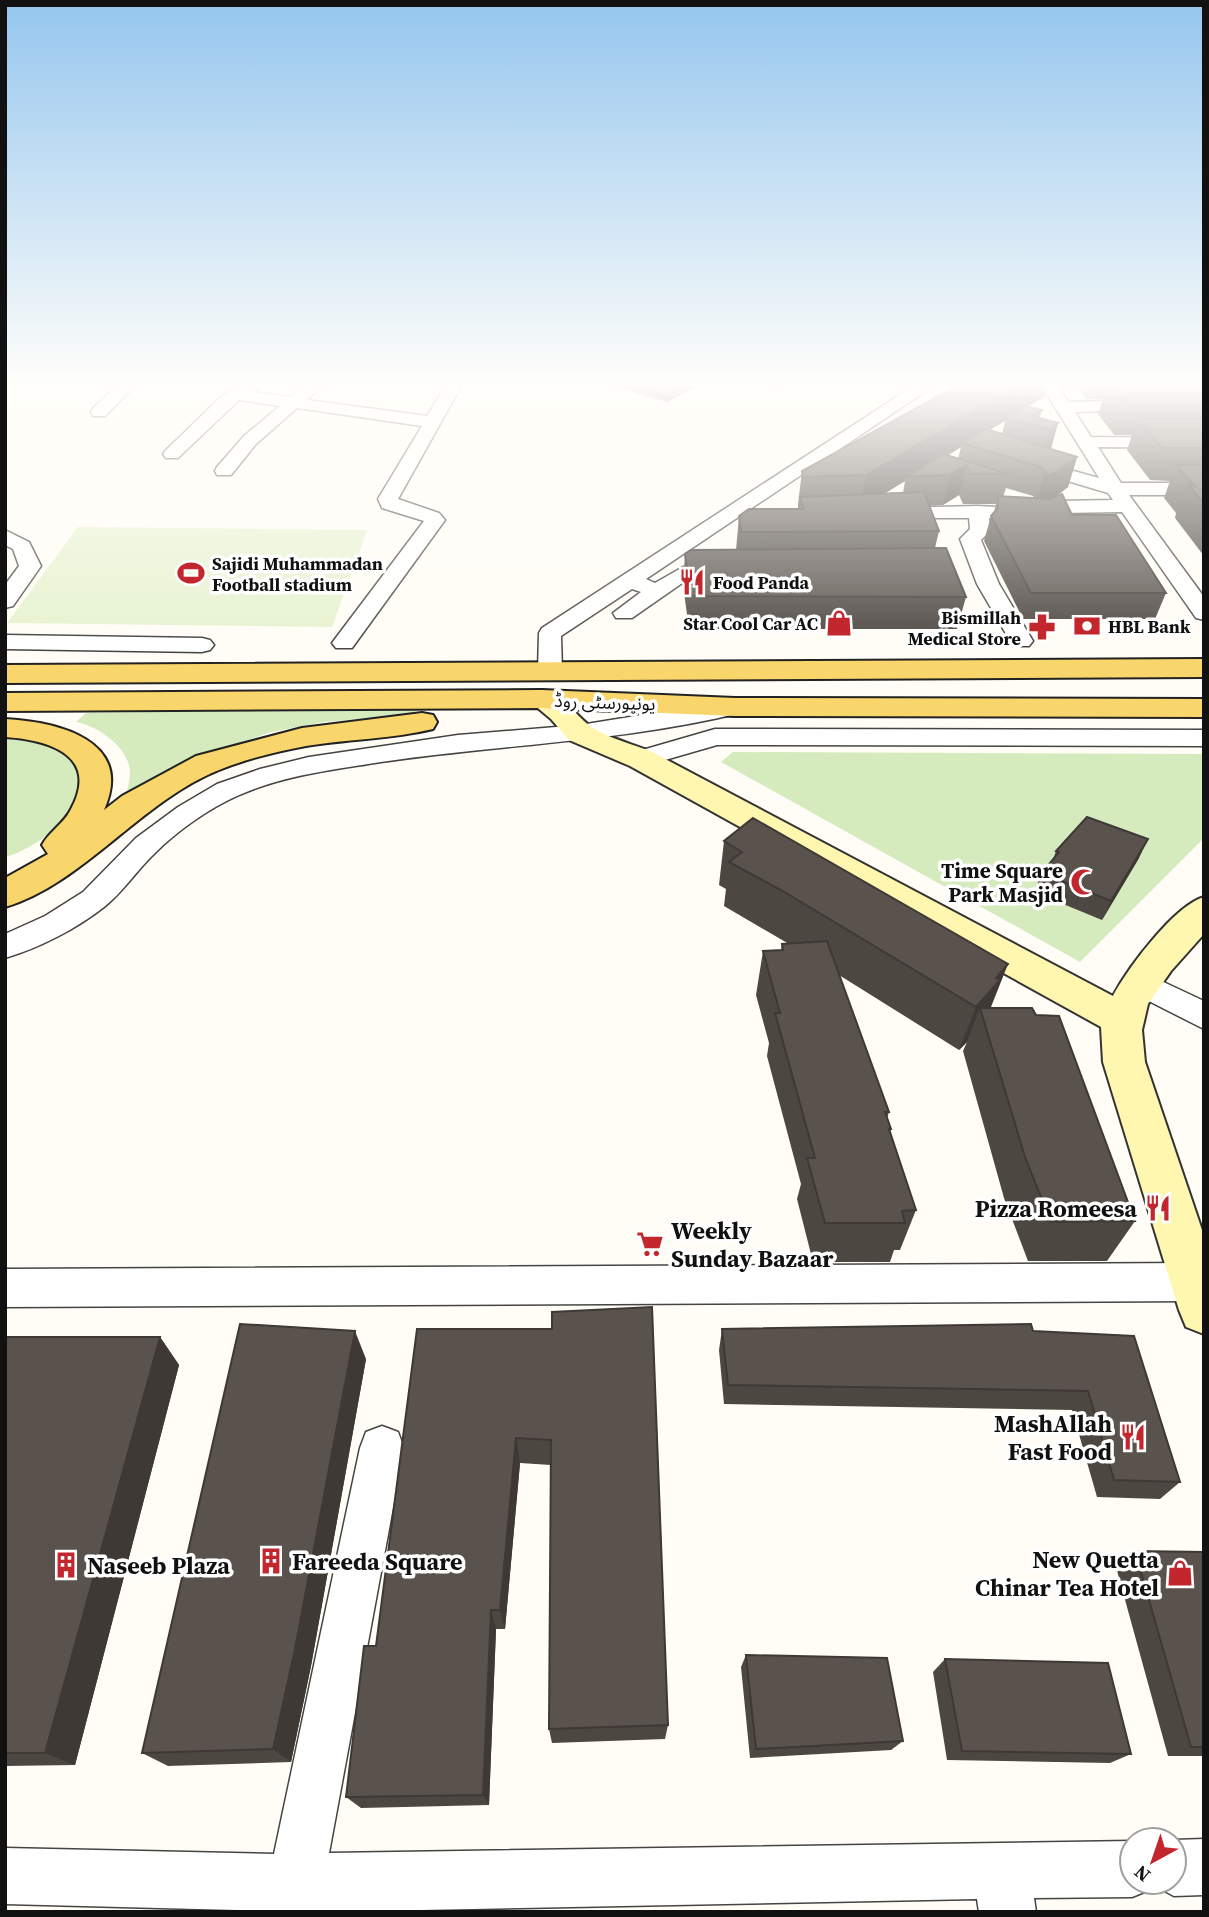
<svg xmlns="http://www.w3.org/2000/svg" width="1209" height="1917" viewBox="0 0 1209 1917" font-family="'Source Serif 4','Noto Sans Arabic',serif">
	<style>
		.green { fill: #d5ebbd }
		.pitch { fill: #e6f2cf }
		.lines { fill: none; stroke-linecap: round; stroke-linejoin: round }
		.street-casing { stroke: #444; stroke-width: 3 }
		.secondary-casing { stroke: #333; stroke-width: 4 }
		.primary-casing { stroke: #222; stroke-width: 4 }
		.street { fill: #fff; fill-rule: evenodd }
		.secondary { fill: #fff6b0; fill-rule: evenodd }
		.primary { fill: #f9d66b; fill-rule: evenodd }
		.wall { fill: #4d4742; fill-rule: evenodd }
		.shaded-wall { fill: #3f3936 }
		.building { fill: #5a524d; stroke: #3f3936; stroke-width: 2 }
		.labels { text-anchor: middle; dominant-baseline: central; stroke-width: 7; stroke-linejoin: round; paint-order: stroke }
		.far-poi-label { font-size: 18px; font-weight: bold; fill: #111; stroke: #fff; text-anchor: start }
		.far-street-label { font-size: 18px; fill: #111; stroke: #fff }
		.poi-label { font-size: 21px; font-weight: bold; fill: #111; stroke: #fff; text-anchor: end }
		.near-poi-label { font-size: 24px; font-weight: bold; fill: #111; stroke: #fff; text-anchor: end }
	</style>
	<rect width="100%" height="100%" fill="#fffdf5"/>
	<path class="green" d="M420,708L410,715L324,722L271,732L222,749L170,777L126,796C127,789 130,781 130,773C130,748 98,726 76,722L86,713Z
		M5,735C30,739 75,748 82,777C90,811 33,850 5,857Z
		M733,752L1204,754V838L1080,962L721,762Z"/>
	<path class="pitch" d="M78,527L367,530L332,627L7,623Z"/>
	<g class="lines">
		<g class="street-casing">
			<path id="street" d="M120,383H138L105,416H93L91,412L93,408Z
				M246,383H259L261,386L253,392L290,397L307,383H325L307,400L427,416L447,383H463L398,499L439,513L445,520L352,648H336L332,643L424,521L382,508L378,499L422,426L297,408L256,444L231,475H217L215,471L217,467L244,436L280,406L239,400L178,458H166L163,454L166,450L222,396Z
				M918,383H938L646,579L655,583L683,567L734,569L738,573L734,577L688,579L632,618H616L613,613L641,592L632,589L561,636L562,671L558,676H542L538,671L539,633L542,628Z
				M1040,383H1056L1068,402L1144,400L1152,405L1144,410L1075,412L1091,437L1204,438V448L1098,447L1121,483H1204V495H1129L1204,597V620L1196,618L1122,512L1061,513L1042,521L989,518L990,531L981,540L999,584L1033,641L1029,646H1013L977,584L960,539L970,529L969,518H884L881,514L884,510L891,508L978,506L1039,509L1057,501L1113,500L1108,493L1024,468L1021,464L1030,459L1099,478Z
				M5,530L29,542L41,566L13,606L5,608V585L19,566L13,549L5,545Z
				M5,635L202,638L210,640L214,645L210,650L202,652L5,649Z
				M735,700L744,702L747,707L744,712C625,742 502,744 381,762C333,770 283,775 237,796C208,809 177,831 155,853C137,870 123,892 104,907C76,929 39,948 5,958V934L45,916L83,892L136,838L178,807L217,784L260,769L309,757L458,735L580,725Z
				M715,729L1204,730V746L717,745L641,767L632,765L628,759L632,753Z
				M1140,971L1204,1001V1029L1129,991L1124,983L1129,975Z
				M1193,1263L1204,1267V1297L1193,1301L5,1307V1269Z
				M382,1426L398,1432L404,1448L329,1853L1132,1841V1882H1174V1840L1204,1839V1895L1174,1896L1153,1885L1152,1889L1132,1897L1034,1898L1036,1912H979L977,1899L319,1912L5,1904V1848L274,1854L360,1448L366,1432Z"/>
		</g>
		<g class="secondary-casing">
			<path id="secondary" d="M542,690C565,696 573,713 590,726C607,738 633,744 652,752L1113,996C1128,968 1174,906 1204,897V934L1171,971L1148,1004L1142,1030L1145,1062L1204,1236V1334L1186,1327L1179,1310L1103,1062L1101,1027L630,766L569,740L551,719L527,699L531,693Z"/>
		</g>
		<g class="primary-casing">
			<path id="primary" d="M1204,659V677L5,683V665Z
				M542,690L735,698L1204,699V717L735,716L542,708L5,711V693Z
				M422,713L433,715L437,722L433,729C392,739 348,739 306,746C279,751 246,759 219,770C141,801 83,884 5,907V878L48,854L42,845C49,832 63,824 70,811C101,756 50,740 5,737V719C58,722 135,740 104,810L122,796L196,756L302,728Z"/>
		</g>
		<use href="#street" class="street"/>
		<use href="#secondary" class="secondary"/>
		<use href="#primary" class="primary"/>
	</g>
	<path class="wall" d="M602,383H704L667,402Z
		M753,383H786L775,389Z
		M1058,383H1073L1063,389Z
		M1074,383H1204V556L1175,518L1176,513L1164,498L1170,481L1150,480L1127,450L1132,435H1114L1098,414L1103,399H1086Z
		M1045,396L1028,407L1039,418L1058,423L1051,449L1077,457L1068,487L1055,497L1072,515L1166,593L1155,619H1023L984,541L991,516L994,512L996,504H963L959,495L943,505L929,506L939,531L935,548L966,597L957,629H689L683,585L685,554L736,550L739,516L798,509V504L802,471ZM1005,421L1002,434L990,430L994,427ZM961,447L958,459L947,456ZM905,481L903,493L884,494ZM1006,488L1033,496L1034,498L1003,497Z
		M753,818L990,1008L1135,1221L1107,1261H1028L1004,1198L963,1051L967,1042L959,1050L839,975L889,1112L887,1118L891,1129L890,1133L916,1210L900,1250H894L890,1262H813L797,1199L801,1184L767,1056L769,1043L756,995L763,951L781,950L782,944H789L724,906L726,889L719,885L724,841Z
		M1056,851L1139,858L1102,920L1034,892L1042,873L1053,860Z
		M552,1329L668,1725L665,1739L552,1743L549,1729L551,1465L520,1463L505,1629H496L489,1805L361,1808L346,1797L376,1646Z
		M722,1329L1033,1331L1180,1482L1160,1499L1097,1497L1072,1410L724,1404L719,1350Z
		M5,1337H160L179,1365L75,1765L5,1766Z
		M366,1359L311,1666L291,1762L168,1766L142,1753Z
		M1135,1551L1204,1552V1756H1168L1116,1567Z
		M746,1655L903,1741L891,1750L750,1758L741,1667Z
		M945,1659L1131,1754L1110,1763L947,1760L933,1672Z"/>
	<path class="shaded-wall" d="M694,383H704L667,402V397Z
		M777,383H786L775,389L776,384Z
		M1024,383H1049L1045,396L1009,418H1006L1005,421L966,444L962,443L961,447L913,477H906L905,481L860,508L866,475Z
		M1065,383H1073L1063,389Z
		M1042,410L1037,426L1032,416Z
		M1058,423L1050,451L1041,458L1049,429Z
		M1077,457L1068,487L1048,502L1035,506L1044,476Z
		M966,465L959,495L943,505L950,475Z
		M1148,839L1139,858L1102,920L1111,901Z
		M1008,964L991,1007L987,1011L980,1008L967,1042L959,1050L976,1007L996,978Z
		M355,1331L366,1359L311,1666L291,1762L273,1749Z
		M160,1337L179,1365L75,1765L45,1753Z
		M516,1438L520,1463L505,1629L500,1610Z
		M491,1610L496,1629L489,1805L483,1795Z"/>
	<path class="building" d="M620,383H694L667,397Z
		M962,383H1024L866,475L803,477L802,471Z
		M1108,383H1204V405L1125,403Z
		M1025,406L1042,410L1032,416L1058,423L1049,429L1006,418Z
		M1137,418L1204,419V448H1162Z
		M986,429L1077,457L1057,472L1044,476L1046,472L1041,467L962,443Z
		M943,454L1009,474H971L966,465L950,475L906,477Z
		M1176,465H1204V504L1188,484L1195,486Z
		M924,492L939,531L741,532L739,516L749,509H804L800,497Z
		M1062,494L1072,515H1116L1166,593H1031L991,516L998,508V496L1049,499Z
		M946,548L966,597L691,596L685,554L691,550Z
		M1087,817L1148,839L1111,901L1042,873L1059,852L1056,851Z
		M753,818L1008,964L996,978L1000,980L976,1007L781,890L729,862L742,852L724,841Z
		M827,941L889,1112H885L891,1129H889L916,1210L902,1211L905,1223H825L807,1158H815L775,1013H780L763,951L783,950L782,944Z
		M980,1008H1032L1036,1015L1059,1016L1135,1221L1051,1222L1025,1157Z
		M652,1307L668,1725L549,1729L551,1440L516,1438L500,1610H491L483,1795L346,1797L364,1646H376L417,1329H552V1312Z
		M240,1324L355,1331L295,1649L273,1749L142,1753Z
		M1031,1324L1033,1331L1134,1336L1180,1482L1114,1480L1088,1391L728,1385L722,1329Z
		M5,1337H160L45,1753H5Z
		M1135,1551L1204,1552V1747H1191Z
		M746,1655L887,1658L903,1741L756,1749Z
		M945,1659L1108,1663L1131,1754L962,1751Z"/>
	<linearGradient id="sky" x2="0" y2="1"><stop stop-color="#95c6ee"/><stop offset="0.59" stop-color="#fffefa"/><stop offset="1" stop-color="#fffefa" stop-opacity="0"/></linearGradient>
	<rect width="1209" height="652" fill="url(#sky)"/>
	<defs>
		<g id="stadium-bare" transform="scale(2.1)"><path d="M0-5a6.5 5 0 1 0 0 10a6.5 5 0 1 0 0-10ZM-3.5-1.8h7v3.6h-7Z" fill="#c4262e" stroke="#fff" stroke-width="2.5" paint-order="stroke"/></g>
		<g id="restaurant-bare" transform="scale(2.1)"><path d="M-5-6h1v4h1v-4h1v4h1v-4h1v5L-1.5 .5V6h-2V.5L-5-1ZM5-6V6H3V1.5H1.5Q1.5-4 5-6Z" fill="#c4262e" stroke="#fff" stroke-width="2.5" paint-order="stroke"/></g>
		<g id="shop-bare" transform="scale(2.1)"><path d="M-5-2.5h2.3a2.7 3.5 0 0 1 5.4 0H5L5.5 6h-11ZM-1.5-2.5h3a1.5 2.3 0 0 0-3 0Z" fill="#c4262e" stroke="#fff" stroke-width="2.5" paint-order="stroke"/></g>
		<g id="bank-bare" transform="scale(2.1)"><path d="M-6-4H6V4H-6ZM0-2.3a2.3 2.3 0 1 0 0 4.6a2.3 2.3 0 1 0 0-4.6Z" fill="#c4262e" stroke="#fff" stroke-width="2.5" paint-order="stroke"/></g>
		<g id="pharmacy-bare" transform="scale(2.1)"><path d="M-2-6h4v4h4v4h-4v4h-4v-4h-4v-4h4Z" fill="#c4262e" stroke="#fff" stroke-width="2.5" paint-order="stroke"/></g>
		<g id="mosque-bare" transform="scale(2.1)"><path d="M3.5-4.9A6 6 0 1 0 3.5 4.9A5 5 0 1 1 3.5-4.9Z" fill="#c4262e" stroke="#fff" stroke-width="2.5" paint-order="stroke"/></g>
		<g id="supermarket-bare" transform="scale(2.1)"><path d="M-6-5.5h2.5l.6 2H6L4.5 2H-2.5L-4.4-4H-6ZM-1.5 3.2a1.3 1.3 0 1 0 .1 0ZM3 3.2a1.3 1.3 0 1 0 .1 0Z" fill="#c4262e" stroke="#fff" stroke-width="2.5" paint-order="stroke"/></g>
		<g id="building-bare" transform="scale(2.1)"><path d="M-4-6H4V6H1V3H-1V6H-4ZM-2.5-4.3h1.7v1.8h-1.7ZM.8-4.3h1.7v1.8H.8ZM-2.5-1h1.7V.8h-1.7ZM.8-1h1.7V.8H.8Z" fill="#c4262e" stroke="#fff" stroke-width="2.5" paint-order="stroke"/></g>
	</defs>
	<g fill-rule="evenodd">
		<use href="#stadium-bare" x="191" y="573"/>
		<use href="#restaurant-bare" x="692" y="582"/>
		<use href="#shop-bare" x="839" y="623"/>
		<use href="#bank-bare" x="1087" y="626"/>
		<use href="#pharmacy-bare" x="1042" y="627"/>
		<use href="#mosque-bare" x="1084" y="882"/>
		<use href="#restaurant-bare" x="1158" y="1208"/>
		<use href="#supermarket-bare" x="650" y="1244"/>
		<use href="#restaurant-bare" x="1133" y="1437"/>
		<use href="#building-bare" x="271" y="1561"/>
		<use href="#building-bare" x="66" y="1565"/>
		<use href="#shop-bare" x="1180" y="1573"/>
	</g>
	<g class="labels">
		<g class="far-poi-label">
			<text x="212" y="563">Sajidi Muhammadan<tspan x="212" dy="21">Football stadium</tspan></text>
			<text x="713" y="582">Food Panda</text>
			<text x="1021" y="617" text-anchor="end">Bismillah<tspan x="1021" dy="21">Medical Store</tspan></text>
			<text x="818" y="623" text-anchor="end">Star Cool Car AC</text>
			<text x="1108" y="626">HBL Bank</text>
		</g>
		<g class="far-street-label">
			<text transform="translate(605 702) rotate(2)">یونیورسٹی روڈ</text>
		</g>
		<g class="poi-label">
			<text x="1063" y="870">Time Square<tspan x="1063" dy="24">Park Masjid</tspan></text>
		</g>
		<g class="near-poi-label">
			<text x="1137" y="1208">Pizza Romeesa</text>
			<text x="671" y="1230" text-anchor="start">Weekly<tspan x="671" dy="28">Sunday Bazaar</tspan></text>
			<text x="1112" y="1423">MashAllah<tspan x="1112" dy="28">Fast Food</tspan></text>
			<text x="1159" y="1559">New Quetta<tspan x="1159" dy="28">Chinar Tea Hotel</tspan></text>
			<text x="292" y="1561" text-anchor="start">Fareeda Square</text>
			<text x="87" y="1565" text-anchor="start">Naseeb Plaza</text>
		</g>
	</g>
	<rect width="1209" height="1917" fill="none" stroke="#111111" stroke-width="14"/>
	<g transform="translate(1153 1861) rotate(220)"><circle r="33" fill="#ffffff" stroke="#a0a0a0" stroke-width="2"/>
	<path d="M0-5L12 26L0 18L-12 26Z" fill="#c4262e"/>
	<text y="-10" font-size="19" font-weight="bold" text-anchor="middle" fill="#111111">N</text>
	</g>
</svg>
